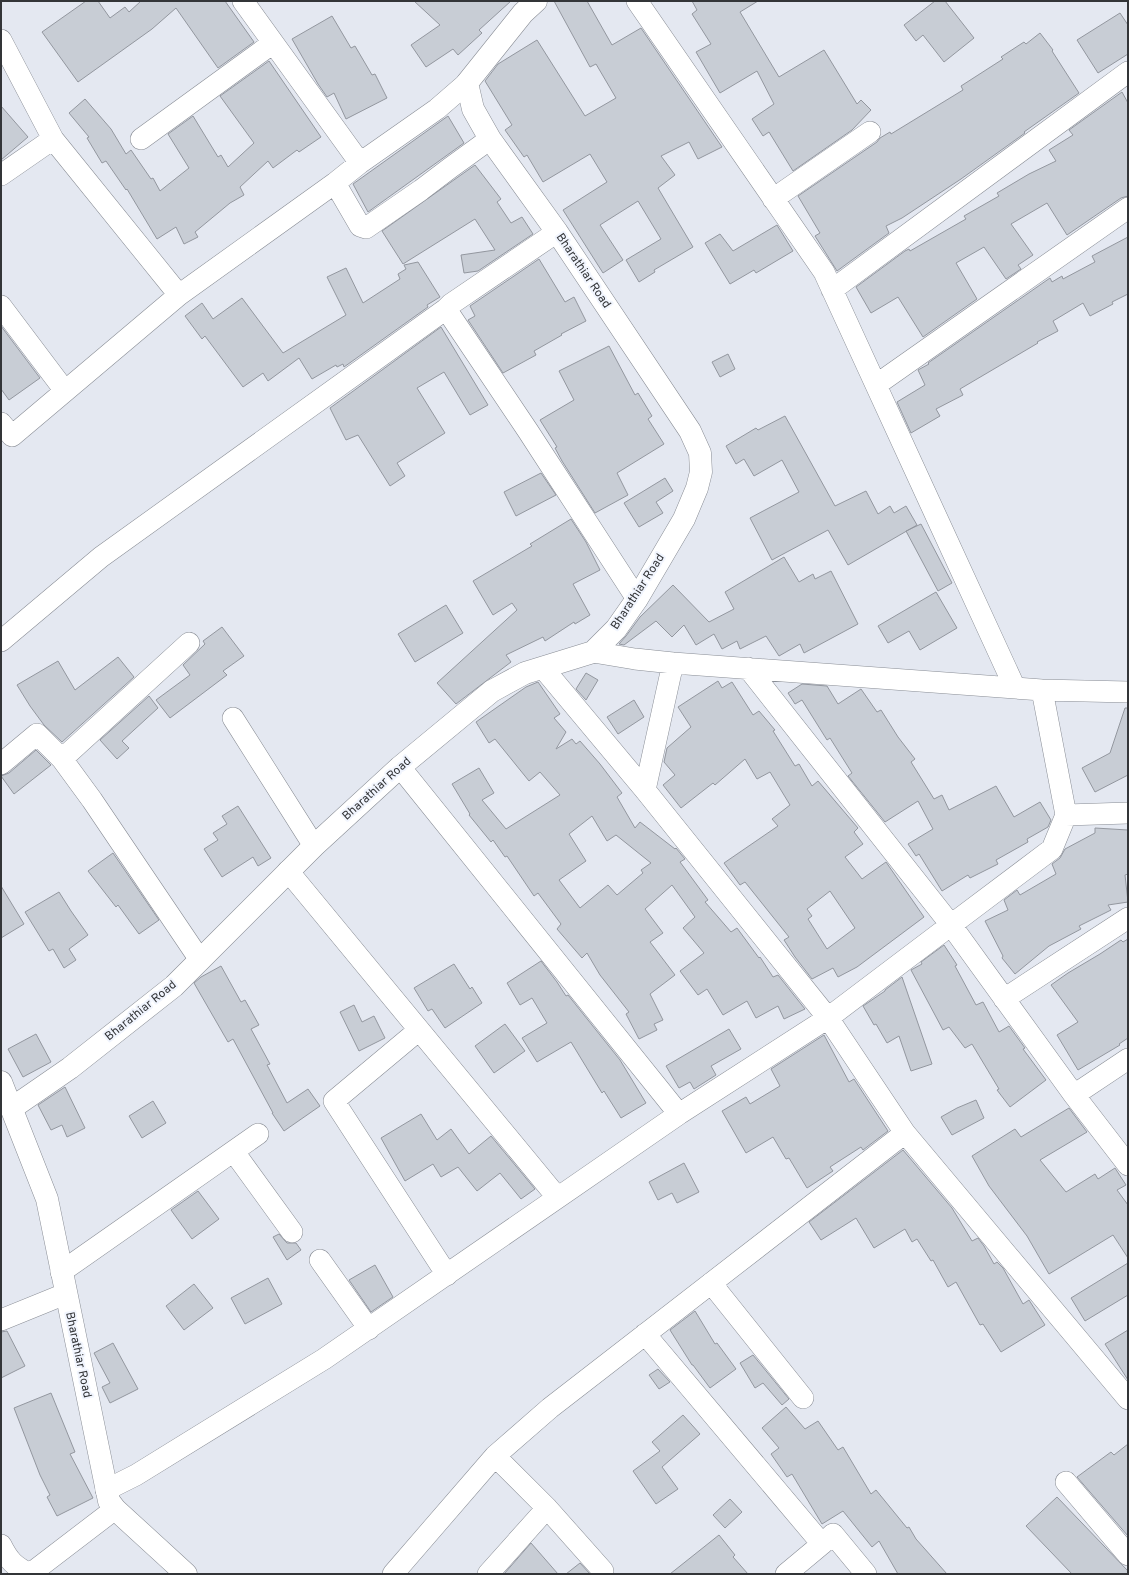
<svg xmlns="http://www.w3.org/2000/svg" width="1129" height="1575" viewBox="0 0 1129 1575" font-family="Overpass,sans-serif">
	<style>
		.building { fill: #c8cdd5; stroke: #93979f; fill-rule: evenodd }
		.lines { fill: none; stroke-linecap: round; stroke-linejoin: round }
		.street-casing { stroke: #898d95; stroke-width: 22 }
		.secondary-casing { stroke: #898d95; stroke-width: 23 }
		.street { stroke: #fff; stroke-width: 21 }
		.secondary { stroke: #fff; stroke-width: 22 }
		.labels { text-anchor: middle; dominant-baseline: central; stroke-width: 4; stroke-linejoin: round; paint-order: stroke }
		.street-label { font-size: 12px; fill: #333538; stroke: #f1f5fe }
	</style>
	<rect width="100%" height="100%" fill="#e4e8f1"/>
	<path class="building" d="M86,1H98L110,18L125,7L129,12L141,1H225L254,42L218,68L176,8L152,29L78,82L42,32Z
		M414,1H511L479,30L482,33L458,55L453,49L426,67L411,45L440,25Z
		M554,1H587L612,45L641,28L722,147L698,159L689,142L661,156L675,175L658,188L693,247L654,270L655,272L639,282L626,260L661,239L638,201L600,225L623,260L603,273L563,210L607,182L590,154L543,182L527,155L524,157L505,130L512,125L485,81L498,64L537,40L585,116L616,98L596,64L590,67Z
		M692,1H758L740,12L779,77L824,50L857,104L861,100L871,110L852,130L793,171L769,132L763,136L752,119L774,104L757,71L720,93L696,52L711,44L692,14L697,10Z
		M935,1H945L974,38L944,62L923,35L916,41L904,25Z
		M1120,13L1128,25V54L1098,73L1077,40Z
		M332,16L351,48L355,46L372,75L375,74L387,98L346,119L334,93L327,97L318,84L292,39Z
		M1040,33L1053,50L1052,51L1079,93L1024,132L1025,133L961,179L902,218L886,226L889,233L837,271L815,236L820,233L798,196L877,142L880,138L890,132L891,134L963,90L961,86L1003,59L1001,57L1024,42L1026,44Z
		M269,61L321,137L299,152L297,150L273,168L268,161L240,187L244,195L230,203L195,232L198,237L184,244L176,227L157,239L127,189L126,190L106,161L102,163L87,138L89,137L69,113L85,99L111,129L126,154L131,150L151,179L153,178L160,191L189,168L168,134L193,116L218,157L221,155L228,167L254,143L220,96Z
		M1122,92L1128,103V196L1121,198L1067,235L1047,203L1011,224L1033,255L1018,265L1021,269L1006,279L984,247L956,263L977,299L923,337L898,297L871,313L856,287L905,251L909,249L910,251L966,219L964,216L999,196L997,193L1029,174L1056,161L1049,150L1073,135L1069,130Z
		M1,106L28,137L1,160Z
		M448,116L464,143L368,212L353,184Z
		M475,165L501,199L497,202L511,223L522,217L533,234L478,271L464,273L461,255L495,250L475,219L403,264L382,231Z
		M777,225L793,251L756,273L754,270L730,284L705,243L720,234L733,251Z
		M1128,237V294L1112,302L1113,304L1090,316L1083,303L1053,321L1058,331L1037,342L1038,343L960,389L963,395L936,409L940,416L911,433L897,402L925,385L918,370L929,364L928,363L1050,278L1052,282L1062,276L1063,279L1095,262L1092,256Z
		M539,259L565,302L574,297L586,321L561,334L562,335L534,351L536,355L503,373L468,320L475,316L470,306Z
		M418,262L440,297L427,305L428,307L344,367L343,364L337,367L336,365L312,379L299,358L268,381L263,373L243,387L205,336L202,339L185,316L202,303L213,319L242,298L283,353L346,315L327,277L346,268L363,303L400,279L398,274L406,269L404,265Z
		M1,326L40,378L9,400L1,389Z
		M441,327L488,405L470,415L444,372L417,388L445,433L397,463L405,476L390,486L358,435L346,440L330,408Z
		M609,346L635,395L638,393L652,416L648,419L664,444L617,473L628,495L595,513L562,461L555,448L557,447L540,420L574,400L559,371Z
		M728,354L735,369L720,377L712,362Z
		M785,416L835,506L866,491L878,514L890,506L894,513L906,506L917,525L848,565L828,530L772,560L750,518L799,492L782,460L754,476L744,459L736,464L726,446L756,428L758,430Z
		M541,473L556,495L516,516L504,492Z
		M665,478L673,491L656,502L663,513L639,527L624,503Z
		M571,519L586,542L600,570L573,584L590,615L575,624L574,622L545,641L543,637L506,655L511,662L456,704L437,683L517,610L512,603L493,615L473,581L532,546L530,544Z
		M921,524L952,583L938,591L906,531Z
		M784,557L799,582L813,574L815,579L831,571L858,624L804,653L800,644L779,656L766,636L740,649L737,641L722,649L714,634L696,645L684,625L672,637L656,621L624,645L619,644L626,636L640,617L673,585L709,622L734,609L725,592Z
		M936,592L957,628L920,650L909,631L888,643L878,626Z
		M446,605L463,633L415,662L398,634Z
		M222,627L244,656L223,671L227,675L170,718L156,700L190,675L183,665L205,644L203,641Z
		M118,657L134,677L62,742L44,725L30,706L17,685L58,661L75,690Z
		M586,673L598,680L586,700L576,689Z
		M718,681L722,688L732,682L753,715L759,711L775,730L773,731L795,766L799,764L812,786L818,781L858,828L854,832L863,844L845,857L862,879L886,862L924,917L857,967L838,977L833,968L812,979L795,957L784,940L789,937L745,882L740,885L724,863L778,826L772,819L790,805L770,772L757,779L745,759L715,785L713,783L681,808L663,785L675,775L664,762L667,748L691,727L678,707ZM830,891L855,928L827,949L808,919L812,916L807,909Z
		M538,682L560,714L554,718L566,732L556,749L572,739L576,744L580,741L600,764L622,793L617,797L635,828L640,822L675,849L676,848L685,859L680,862L708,900L705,902L731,932L737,928L759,958L760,957L773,977L778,975L805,1009L784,1019L778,1006L756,1018L747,1001L723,1015L707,989L698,995L680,971L704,953L683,928L695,917L672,885L645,909L663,933L650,942L675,975L650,994L663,1020L654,1024L657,1030L639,1039L626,1014L629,1012L600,975L587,953L582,958L557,929L561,924L538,893L534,896L507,856L505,857L493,840L491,842L469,815L470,814L452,784L479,768L494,793L482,800L506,829L560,795L540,772L529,781L495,739L489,743L476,722L526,687ZM592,816L607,841L616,835L651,863L641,870L643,873L617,895L608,885L580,908L559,880L586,861L569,834Z
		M802,684L827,686L838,704L861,689L877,712L881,710L898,737L915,759L911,762L934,799L942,795L949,810L996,786L1014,817L1040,802L1051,820L1048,827L1027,839L1028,842L996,860L998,864L970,878L968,875L942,891L919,854L916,856L908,844L933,829L918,801L885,822L848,776L852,773L830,738L827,740L802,700L795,704L788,693Z
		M149,696L158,708L122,741L129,748L117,759L100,740Z
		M634,700L644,717L618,734L607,717Z
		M1125,708H1128V775L1095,792L1082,768L1110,753Z
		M36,750L51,765L14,794L1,776L9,773Z
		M238,806L271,858L258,866L253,857L222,877L204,849L218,840L213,833L227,824L222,816Z
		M1095,828L1128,830V874L1125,875L1128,902L1108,905L1111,910L1079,926L1081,929L1049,946L1015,974L1002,958L1003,956L985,921L1008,910L1004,900L1017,890L1020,895L1056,874L1052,864L1060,858L1065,849L1095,833Z
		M113,853L159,920L139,934L118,905L116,907L88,871Z
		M1,886L24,924L1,938Z
		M59,892L71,911L88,935L69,949L76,960L64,968L53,949L49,951L25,912Z
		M1128,939V1038L1119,1044L1120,1045L1078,1070L1057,1035L1078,1022L1051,985L1068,973L1100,954L1121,940L1123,942Z
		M944,945L957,965L955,966L976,1005L983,1002L999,1032L1009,1026L1025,1048L1023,1049L1046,1080L1010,1107L997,1090L999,1089L972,1044L965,1048L949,1027L943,1030L911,970L922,964L921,962Z
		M541,961L557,982L566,996L568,995L620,1060L646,1103L621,1118L604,1091L602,1093L571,1042L537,1062L522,1038L547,1023L532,998L520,1005L507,983Z
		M454,964L470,989L472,987L482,1003L445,1028L432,1009L428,1011L414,988Z
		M221,966L241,1002L245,1000L259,1025L251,1029L270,1064L267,1065L287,1103L308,1089L320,1106L284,1131L272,1113H273L233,1039L228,1042L194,983L201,977Z
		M902,977L932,1064L911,1071L899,1036L887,1043L876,1024L874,1025L863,1006L885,991V990Z
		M354,1005L362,1022L374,1016L385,1038L359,1051L340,1012Z
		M505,1024L525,1051L494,1073L475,1046Z
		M729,1029L741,1049L711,1066L716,1075L694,1089L690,1082L679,1088L666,1066Z
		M36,1034L51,1062L23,1077L8,1049Z
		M824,1035L849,1082L854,1079L888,1131L863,1150L861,1147L830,1167L833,1171L807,1188L789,1158L786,1159L773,1137L746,1153L722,1111L746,1097L750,1104L780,1086L771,1069Z
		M65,1087L85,1128L67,1137L62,1125L51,1130L38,1105Z
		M976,1100L984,1118L952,1135L941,1117L957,1108Z
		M153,1101L166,1123L142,1138L129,1116Z
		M1069,1108L1087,1132L1040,1160L1066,1192L1095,1174L1098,1179L1115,1168L1126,1185L1117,1190L1128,1205V1258L1113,1235L1049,1274L1027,1236L989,1186L972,1156L1015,1129L1021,1137Z
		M421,1114L437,1140L451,1129L469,1154L491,1136L535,1189L521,1199L500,1173L477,1191L458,1167L441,1177L433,1164L405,1181L381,1138Z
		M903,1150L952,1208L972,1241L978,1238L984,1246L994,1264L997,1262L1003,1268L1023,1304L1029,1300L1045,1325L1001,1352L983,1324L980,1325L956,1282L948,1287L933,1260L931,1261L917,1239L912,1242L905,1229L874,1248L856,1218L821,1240L809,1222Z
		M684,1163L699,1192L677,1203L672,1193L658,1200L649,1182Z
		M198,1191L219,1219L192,1239L171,1210Z
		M279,1234L287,1243H296L301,1250L287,1260L273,1237Z
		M1128,1263V1295L1085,1321L1071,1298Z
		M375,1265L393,1297L371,1312L349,1280Z
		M268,1278L282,1304L245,1324L231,1298Z
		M194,1284L213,1308L184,1330L166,1306Z
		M695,1311L715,1344L717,1343L736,1369L710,1388L693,1365H692L670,1330Z
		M1128,1330V1380L1105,1344Z
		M7,1331L25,1366L1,1378V1332Z
		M113,1343L138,1389L110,1403L102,1387L110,1383L94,1353Z
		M753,1355L789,1399L782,1405L763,1383L755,1388L740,1363Z
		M658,1369L670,1382L659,1389L649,1375Z
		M51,1393L75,1452L70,1454L93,1498L57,1516L47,1497L50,1495L40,1475L14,1408Z
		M786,1407L805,1429L818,1421L838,1450L843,1447L871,1494L876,1490L907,1528L909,1527L916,1539L947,1574H898L879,1541L872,1547L843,1511L822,1524L792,1474L787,1477L771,1454L779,1448L762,1428Z
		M683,1415L700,1434L662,1467L678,1489L656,1504L633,1471L660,1451L652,1442Z
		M1128,1444V1536L1077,1477L1111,1452L1114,1455Z
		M1057,1497L1128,1571V1574H1072L1026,1526Z
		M730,1499L742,1512L725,1528L713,1515Z
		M719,1535L735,1555L733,1557L748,1574H670Z
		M531,1543L558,1574H504Z
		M580,1563L590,1574H566Z"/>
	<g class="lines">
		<g class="street-casing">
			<path id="street" d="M243,1L360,163
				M637,1L824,272L1015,688
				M1,40L53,139L179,295
				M141,139L273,43
				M1,175L53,139
				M335,183L360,226L366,228L421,190L450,168L490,139
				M773,199L870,132
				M832,290L1128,72
				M1,306L65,391
				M446,309L528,431L637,599
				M876,385L1128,208
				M1,423L12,436L179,295L335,183L360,163L437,109L467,83
				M1,641L101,557L446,309L451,304L557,232
				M189,643L62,759L92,800L200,960
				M593,652L635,659L673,663L1042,690L1128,692
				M543,668L645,790L828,1018L905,1133
				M1042,690L1066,815L1128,813
				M233,718L314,846
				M1,764L37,734L62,759
				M400,767L679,1114L828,1018L951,925L748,668
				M645,790L673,663
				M1066,815L1052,849L951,925L1074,1095L1128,1165
				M288,871L557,1197
				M1004,999L1128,918
				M419,1030L334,1101L447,1275
				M1074,1095L1128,1059
				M234,1152L292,1232
				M320,1260L369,1329
				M61,1272L258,1134
				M711,1283L803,1398
				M1,1320L65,1294
				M645,1334L822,1544L833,1534L866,1574
				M495,1456L547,1508L603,1571
				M1066,1482L1128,1555
				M106,1490L136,1475L324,1359L679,1114
				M1,1545C9,1561 14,1566 30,1574
				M30,1574L115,1509
				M393,1574L495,1456L550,1408L905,1133L1128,1399
				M488,1574L547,1508
				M786,1574L822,1544"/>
		</g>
		<g class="secondary-casing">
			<path id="secondary" d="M1,1082L47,1199L109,1501L115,1509L186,1574
				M12,1108L70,1068L174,986L314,846L400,767L492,691L525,673L593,652L616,629L637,599L684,519L697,488L701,472L700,453L690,431L557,232L490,139L473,109L467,83L523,13L536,1"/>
		</g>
		<use href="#street" class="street"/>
		<use href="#secondary" class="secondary"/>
	</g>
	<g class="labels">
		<g class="street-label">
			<text transform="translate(583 271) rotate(56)">Bharathiar Road</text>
			<text transform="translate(638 592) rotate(-57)">Bharathiar Road</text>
			<text transform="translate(377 789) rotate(-42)">Bharathiar Road</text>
			<text transform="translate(141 1011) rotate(-39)">Bharathiar Road</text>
			<text transform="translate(78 1355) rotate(78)">Bharathiar Road</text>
		</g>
	</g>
	<rect width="1129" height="1575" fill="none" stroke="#333538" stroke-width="4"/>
</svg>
